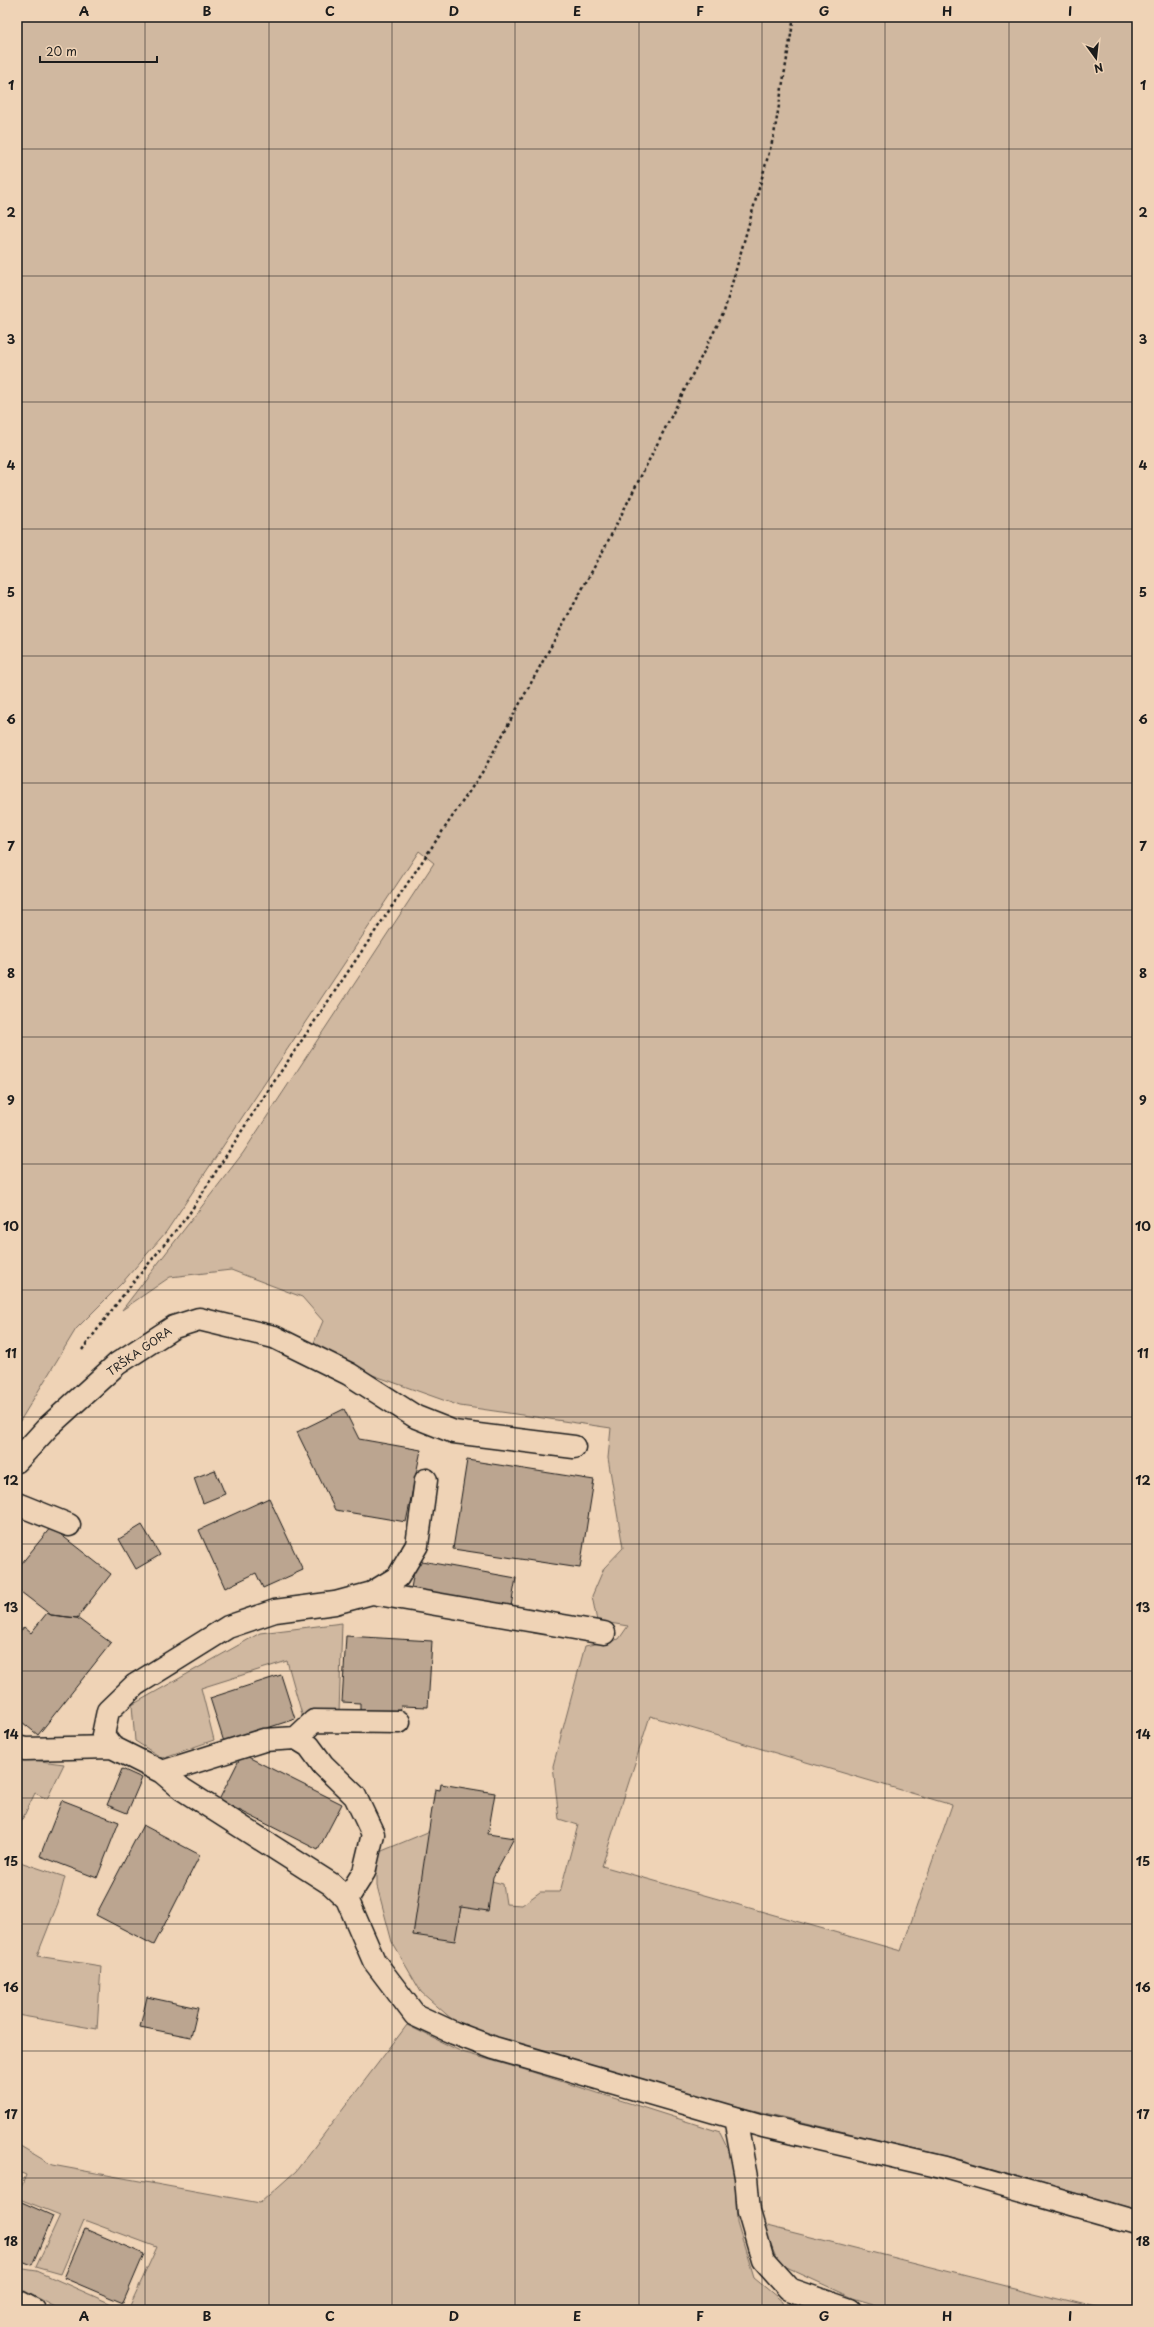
<svg xmlns="http://www.w3.org/2000/svg" width="1154" height="2327" viewBox="0 0 1154 2327" font-family="'Playpen Sans',sans-serif">
	<style>
		.green { fill: #d0b8a0; stroke: #766a5e; fill-rule: evenodd }
		.building { fill: #bba590; stroke: #1c1c1c }
		.lines { fill: none; stroke-linecap: round; stroke-linejoin: round }
		.minor-casing { stroke: #1c1c1c; stroke-width: 25 }
		.path { stroke: #1c1c1c; stroke-width: 2.5; stroke-dasharray: 3 3; stroke-linecap: butt }
		.minor { stroke: #efd3b6; stroke-width: 22 }
		.grid { fill: none; stroke: #1c1c1c; stroke-width: 1; stroke-opacity: 0.55 }
		.labels { text-anchor: middle; dominant-baseline: central; stroke-width: 3.5; stroke-linejoin: round; paint-order: stroke }
		.street-label { font-size: 11px; fill: #1c1c1c; stroke: #efd3b6 }
		.neatline { fill: none; stroke: #1c1c1c; stroke-width: 1.5 }
		.grid-label { font-size: 13px; text-anchor: middle; font-weight: bold; fill: #1c1c1c }
	</style>
	<rect width="100%" height="100%" fill="#efd3b6"/>
	<filter id="ink" filterUnits="userSpaceOnUse"><feTurbulence type="fractalNoise" baseFrequency=".025" numOctaves="2"/><feDisplacementMap in="SourceGraphic" scale="8" xChannelSelector="R" yChannelSelector="G"/><feConvolveMatrix kernelMatrix="1 2 1 2 8 2 1 2 1" color-interpolation-filters="sRGB"/></filter>
	<g filter="url(#ink)">
		<path class="green" d="M17,17H1137V2211L962,2160L702,2098L480,2032L454,2021L421,1992L392,1942L377,1886V1853L435,1829L465,1874L503,1884L506,1904L522,1905L540,1892H560L578,1825L559,1819L553,1766L585,1646L619,1639L628,1626L597,1621L592,1596L604,1568L623,1548L608,1458L611,1428L460,1406L367,1373L313,1345L323,1321L302,1297L231,1270L170,1277L122,1310L243,1153L434,863L419,851L166,1232L122,1283L76,1329L17,1426ZM650,1716L952,1805L901,1951L602,1866Z
			M342,1623L339,1713L303,1718L287,1661L201,1688L214,1740L162,1758L135,1741L132,1705L260,1633Z
			M17,1758L64,1764L47,1799L35,1793L17,1830Z
			M17,1859L23,1863L65,1877L58,1903L37,1956L101,1966L97,2029L17,2015Z
			M407,2025L462,2052L529,2071L720,2132L734,2161L737,2222L754,2278L783,2302L784,2310H128L157,2247L84,2220L61,2274L36,2267L60,2215L17,2198L26,2175L17,2171V2144L52,2165L260,2203L296,2171Z
			M763,2225L1090,2307L1104,2310H894L853,2298L779,2264Z
			M17,2268L37,2271L125,2310H61L17,2287Z"/>
		<path class="building" d="M344,1409L359,1439L421,1450L406,1522L335,1510L297,1432Z
			M467,1460L594,1480L580,1568L453,1549Z
			M215,1470L225,1494L203,1503L194,1478Z
			M269,1498L303,1570L263,1588L256,1573L225,1588L199,1530Z
			M142,1525L160,1555L136,1569L119,1539Z
			M51,1527L111,1574L77,1618L51,1615L17,1589V1569Z
			M416,1560L516,1578L510,1612L410,1594Z
			M47,1613L51,1615L77,1618L111,1643L38,1735L17,1718V1636L24,1627L31,1633Z
			M346,1636L432,1641L428,1707L401,1706L400,1718L360,1715V1703L342,1702Z
			M281,1675L295,1719L224,1742L210,1698Z
			M242,1754L342,1804L318,1850L219,1800Z
			M122,1769L142,1778L127,1813L107,1805Z
			M441,1784L495,1793L488,1834L514,1838L493,1877L488,1911L461,1907L455,1941L413,1935L435,1789L440,1790Z
			M62,1800L119,1822L97,1878L40,1856Z
			M143,1825L200,1855L154,1945L96,1915Z
			M147,1997L198,2008L191,2037L140,2027Z
			M17,2200L53,2216L32,2265L17,2259Z
			M85,2229L144,2254L123,2303L64,2278Z"/>
		<g class="lines">
			<g class="minor-casing">
				<path id="minor" d="M17,1461L48,1427L117,1364L174,1327L199,1319L274,1337L349,1374L416,1417L454,1432L574,1447
					M426,1480L417,1545L398,1577L372,1593L335,1603L275,1611L228,1627L135,1685L108,1711L103,1735L112,1747L162,1772L182,1789L331,1884L347,1899L374,1961L415,2015L454,2033L494,2048L763,2126L945,2168L1137,2223
					M17,1504L69,1525
					M372,1593L604,1633
					M296,1738L309,1746L323,1765L355,1796L373,1834L364,1872L347,1899
					M17,1747L25,1749L112,1747
					M162,1772L264,1740L296,1738L314,1721L399,1722
					M735,2118L746,2177L749,2212L763,2260L789,2289L850,2310
					M17,2301L34,2310"/>
			</g>
			<path class="path" d="M82,1350L124,1294L189,1214L257,1107L483,771L603,551L724,312L774,135L794,17"/>
			<use href="#minor" class="minor"/>
		</g>
	</g>
	<path class="grid" d="M145,17V2310M269,17V2310M392,17V2310M515,17V2310M639,17V2310M762,17V2310M885,17V2310M1009,17V2310M17,149H1137M17,276H1137M17,402H1137M17,529H1137M17,656H1137M17,783H1137M17,910H1137M17,1037H1137M17,1164H1137M17,1290H1137M17,1417H1137M17,1544H1137M17,1671H1137M17,1798H1137M17,1924H1137M17,2051H1137M17,2178H1137"/>
	<g class="labels">
		<g class="street-label">
			<text transform="translate(139 1351) rotate(-35)">TRŠKA GORA</text>
		</g>
	</g>
	<rect width="1154" height="2327" fill="none" stroke="#efd3b6" stroke-width="44"/>
	<g transform="translate(1096 58) rotate(165)" stroke="#efd3b6" stroke-width="3" paint-order="stroke">
	<path d="M0-3L7 15L0 10L-7 15Z" fill="#1c1c1c"/>
	<text y="-6" font-size="11" font-weight="bold" text-anchor="middle" fill="#1c1c1c">N</text>
	</g>
	<path d="M40 56v6h117v-6" fill="none" stroke="#1c1c1c" stroke-width="2"/>
	<text x="46" y="56" font-size="12" fill="#1c1c1c" stroke="#efd3b6" stroke-width="3" paint-order="stroke">20 m</text>
	<rect x="22" y="22" width="1110" height="2283" class="neatline"/>
	<g class="grid-label">
		<text x="84" y="16">A</text>
		<text x="207" y="16">B</text>
		<text x="330" y="16">C</text>
		<text x="454" y="16">D</text>
		<text x="577" y="16">E</text>
		<text x="700" y="16">F</text>
		<text x="824" y="16">G</text>
		<text x="947" y="16">H</text>
		<text x="1070" y="16">I</text>
		<text x="11" y="90">1</text>
		<text x="1143" y="90">1</text>
		<text x="11" y="217">2</text>
		<text x="1143" y="217">2</text>
		<text x="11" y="344">3</text>
		<text x="1143" y="344">3</text>
		<text x="11" y="470">4</text>
		<text x="1143" y="470">4</text>
		<text x="11" y="597">5</text>
		<text x="1143" y="597">5</text>
		<text x="11" y="724">6</text>
		<text x="1143" y="724">6</text>
		<text x="11" y="851">7</text>
		<text x="1143" y="851">7</text>
		<text x="11" y="978">8</text>
		<text x="1143" y="978">8</text>
		<text x="11" y="1105">9</text>
		<text x="1143" y="1105">9</text>
		<text x="11" y="1231">10</text>
		<text x="1143" y="1231">10</text>
		<text x="11" y="1358">11</text>
		<text x="1143" y="1358">11</text>
		<text x="11" y="1485">12</text>
		<text x="1143" y="1485">12</text>
		<text x="11" y="1612">13</text>
		<text x="1143" y="1612">13</text>
		<text x="11" y="1739">14</text>
		<text x="1143" y="1739">14</text>
		<text x="11" y="1866">15</text>
		<text x="1143" y="1866">15</text>
		<text x="11" y="1992">16</text>
		<text x="1143" y="1992">16</text>
		<text x="11" y="2119">17</text>
		<text x="1143" y="2119">17</text>
		<text x="11" y="2246">18</text>
		<text x="1143" y="2246">18</text>
		<text x="84" y="2321">A</text>
		<text x="207" y="2321">B</text>
		<text x="330" y="2321">C</text>
		<text x="454" y="2321">D</text>
		<text x="577" y="2321">E</text>
		<text x="700" y="2321">F</text>
		<text x="824" y="2321">G</text>
		<text x="947" y="2321">H</text>
		<text x="1070" y="2321">I</text>
	</g>
</svg>
